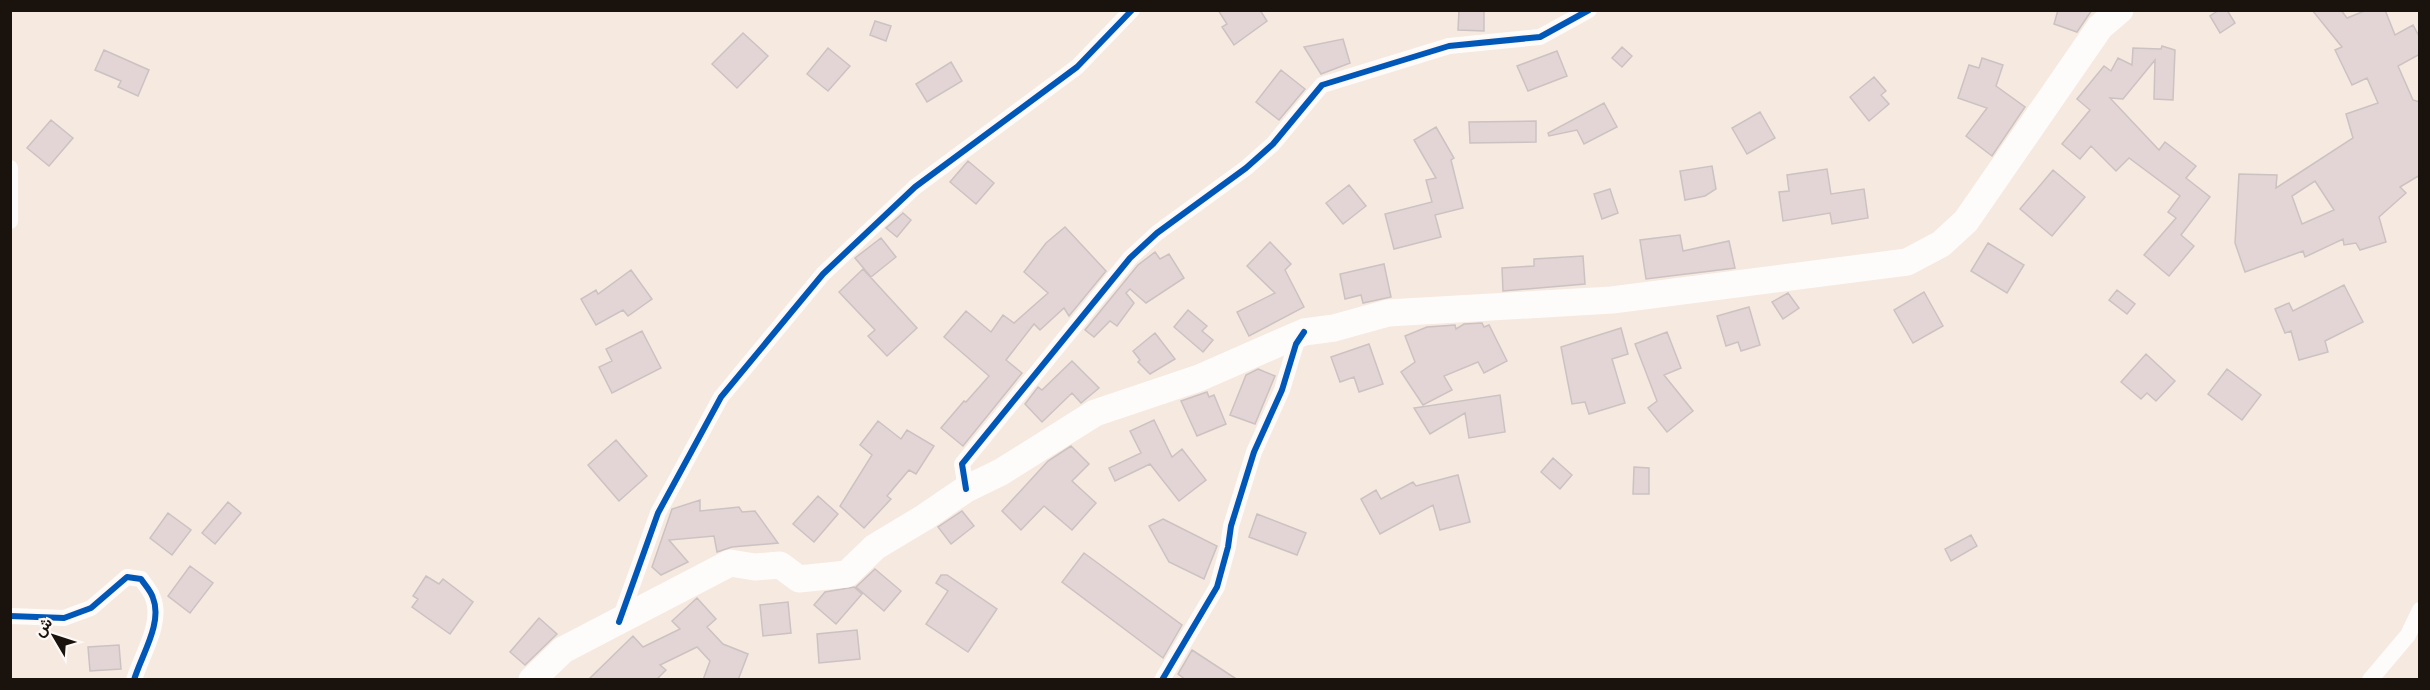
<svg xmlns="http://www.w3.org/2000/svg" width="2430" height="690" viewBox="0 0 2430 690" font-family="'Public Sans',Vazirmatn,sans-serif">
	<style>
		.building { fill: #e3d4d6; stroke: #ccc2c1; stroke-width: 1.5; fill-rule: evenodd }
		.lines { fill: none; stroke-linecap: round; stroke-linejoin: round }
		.street { stroke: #fefcfa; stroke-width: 16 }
		.primary { stroke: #fefcfa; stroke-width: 27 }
		.cycleway-casing { stroke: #fdf8f5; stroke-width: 10 }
		.cycleway { stroke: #0057b8; stroke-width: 6 }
	</style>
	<rect width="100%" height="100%" fill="#f6e9e0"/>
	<path class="building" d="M1218,10H1260L1267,21L1234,45L1222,27L1227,24Z
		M1459,10H1484V31L1458,30Z
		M2058,10H2092L2077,32L2054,24Z
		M2219,10H2227L2235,23L2220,33L2210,16Z
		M2312,10H2341L2347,18L2367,10H2385L2395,35L2413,25L2420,38V54L2398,66L2413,100L2420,102V175L2400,187L2406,193L2379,217L2386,242L2360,250L2356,243L2344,245L2343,239L2305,257L2303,251L2245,272L2235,243L2239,174L2277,175L2276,188L2353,138L2346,114L2378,103L2367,78L2352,85L2335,50L2342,47ZM2315,181L2334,210L2302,224L2292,196Z
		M875,21L891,26L886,41L870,35Z
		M743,33L768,56L737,88L712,64Z
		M1343,39L1350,63L1321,74L1304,47Z
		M2162,46L2175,50L2173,100L2154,99L2155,60L2123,99L2110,98L2159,150L2165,142L2196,166L2186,178L2210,197L2181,235L2194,246L2169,276L2144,255L2176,218L2168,212L2180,196L2129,158L2116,171L2091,146L2080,159L2062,144L2090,110L2077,99L2104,66L2111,71L2118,58L2132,65L2133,48L2161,49Z
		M1622,47L1632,56L1622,67L1612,58Z
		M828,48L850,66L828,91L807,74Z
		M104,50L149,70L138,96L118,87L121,81L95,70Z
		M1557,51L1567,76L1528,91L1517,66Z
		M1982,58L2003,65L1996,86L2025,107L1992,156L1966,136L1987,108L1958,98L1969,65L1979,68Z
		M951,62L962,81L927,102L916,84Z
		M1281,70L1305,89L1279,120L1256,102Z
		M1874,77L1886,91L1881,95L1889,104L1869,121L1850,97Z
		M1604,103L1617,127L1584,144L1577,130L1549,136L1548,133Z
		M1760,112L1775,138L1747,154L1732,128Z
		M51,120L73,138L49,166L27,148Z
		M1536,121V142L1470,143L1469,122Z
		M1436,127L1454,158L1451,160L1463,208L1435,215L1441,237L1394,249L1385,214L1432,202L1426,180L1436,178L1414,140Z
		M968,161L994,183L976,204L950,182Z
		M1712,166L1716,189L1705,196L1685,200L1680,171Z
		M1827,169L1831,194L1864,189L1868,218L1832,224L1830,213L1783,221L1779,192L1789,191L1787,175Z
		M2053,170L2085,197L2052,236L2020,209Z
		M1349,185L1366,206L1343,224L1326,203Z
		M1610,189L1618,213L1602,219L1594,194Z
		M903,213L911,220L897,237L886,228Z
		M1065,227L1106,271L1069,316L1064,308L1040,330L1034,324L1006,360L1022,373L963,446L941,428L964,401L966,402L989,376L944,337L966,311L991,332L1003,315L1014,323L1048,293L1024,272L1046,243Z
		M1680,235L1683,251L1729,241L1735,268L1646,279L1640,240Z
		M881,238L896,257L871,277L855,258Z
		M1270,242L1291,264L1285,270L1304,307L1249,336L1237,312L1275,293L1247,266Z
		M1988,243L2024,265L2007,293L1971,271Z
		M1155,252L1160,259L1169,254L1184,278L1146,303L1130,289L1126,293L1134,303L1117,326L1110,321L1094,337L1085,330L1138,265Z
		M1583,256L1585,284L1503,291L1502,268L1534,266V259Z
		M1384,264L1391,297L1363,303L1361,295L1345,299L1340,274Z
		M863,269L917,328L887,356L868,336L875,330L839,292Z
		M631,270L652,299L628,316L623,310L596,325L581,299L596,290L598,294Z
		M2344,285L2363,322L2325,341L2328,352L2299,360L2291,331L2285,333L2275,309L2289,303L2293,311Z
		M2117,290L2135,304L2127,314L2109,300Z
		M1924,292L1943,326L1913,343L1894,310Z
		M1788,293L1799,308L1783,319L1772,302Z
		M1749,307L1760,345L1741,351L1738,342L1726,346L1717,316Z
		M1188,310L1207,326L1202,331L1213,340L1203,352L1174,327Z
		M1482,323L1484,327L1489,325L1507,361L1484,373L1478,362L1444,376L1452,390L1423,405L1401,372L1415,362L1405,336L1427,327L1455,325L1456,329L1464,324Z
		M1621,328L1628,354L1612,359L1625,403L1589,414L1585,402L1572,404L1561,347Z
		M642,331L661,368L612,393L599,367L612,361L606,349Z
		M1667,332L1681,368L1664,375L1693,411L1667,432L1648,408L1657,401L1635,344Z
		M1155,333L1175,359L1150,374L1138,362L1140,360L1133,351Z
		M1369,344L1383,384L1359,392L1354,377L1340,382L1331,357Z
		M2146,354L2175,381L2156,401L2147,393L2141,399L2121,382Z
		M1072,361L1099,388L1081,403L1072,393L1042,422L1025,404L1038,387L1042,390Z
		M1258,369L1275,376L1255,424L1230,415L1246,375Z
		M2227,369L2261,395L2242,420L2208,394Z
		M1207,392L1209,397L1214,395L1226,424L1197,436L1181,401Z
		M1500,395L1505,432L1469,438L1465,413L1430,434L1414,408Z
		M1154,420L1172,457L1182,449L1206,480L1179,501L1150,464L1115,481L1109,468L1141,453L1130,431Z
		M878,421L901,439L907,430L934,446L916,474L909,470L887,496L891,499L864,528L840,506L872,455L860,445Z
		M616,440L647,476L619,501L588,465Z
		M1071,446L1089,464L1072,481L1096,503L1072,530L1044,506L1021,530L1002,511L1048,461Z
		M1553,458L1572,475L1560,489L1541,472Z
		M1634,467L1649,468V494H1633Z
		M1458,475L1470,522L1440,530L1433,505L1380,534L1361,499L1376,490L1381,499L1413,482L1416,486Z
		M818,496L838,514L814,542L793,524Z
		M700,500V511L739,507L742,512L755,511L778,543L732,547L717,552L714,536L669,540L688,562L661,575L652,567L672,509Z
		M228,502L241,513L215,544L202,533Z
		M962,511L974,526L951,544L938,527Z
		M168,513L191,530L172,555L150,538Z
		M1257,514L1306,533L1297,555L1249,537Z
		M1163,519L1217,546L1204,579L1169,562L1149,526Z
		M1971,535L1977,546L1951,561L1945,549Z
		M1084,553L1182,625L1163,658L1062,582Z
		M190,566L213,583L190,613L168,596Z
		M875,569L901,591L884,611L856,587Z
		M941,575H947L997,609L968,652L926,624L948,591L936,583Z
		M426,576L439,584L443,579L473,602L450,634L412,607L418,599L413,596Z
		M854,587L862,594L836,624L814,605L825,592Z
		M697,598L716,619L707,627L723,644L748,654L738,680H703L710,661L697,647L660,665L666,670L656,680H588L633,636L643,647L680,629L672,621Z
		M788,602L791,633L763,636L760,605Z
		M539,618L557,634L525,665L510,652Z
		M857,630L860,659L819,663L817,634Z
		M119,645L121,669L90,671L88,647Z
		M1192,650L1238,680H1186L1178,674Z"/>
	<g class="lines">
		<path class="street" d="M10,168V221
			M966,489L962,464L1130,258L1157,233L1246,168L1273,144L1322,85L1449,46L1540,37L1589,10
			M10,616L64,618L91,608L127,577L141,579C145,585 151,591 153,598C163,623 141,656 134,680
			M619,622L658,513L721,397L823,274L915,187L1077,67L1132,10
			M1162,680L1217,587L1228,547L1231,526L1254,452L1282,390L1296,344L1304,333
			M2370,680L2408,635L2420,610"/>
		<path class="primary" d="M532,680L563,650L730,563L755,567L780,565L799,579L847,574L875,547L925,517L966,489L1001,472L1095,413L1199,378L1304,332L1334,328L1388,313L1612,300L1907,262L1941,244L1966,221L2100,27L2120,10"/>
		<g class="cycleway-casing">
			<path id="cycleway" d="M966,489L962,464L1130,258L1157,233L1246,168L1273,144L1322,85L1449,46L1540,37L1589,10
				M10,616L64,618L91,608L127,577L141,579C145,585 151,591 153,598C163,623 141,656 134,680
				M619,622L658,513L721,397L823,274L915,187L1077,67L1132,10
				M1162,680L1217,587L1228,547L1231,526L1254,452L1282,390L1296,344L1304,332"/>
		</g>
		<use href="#cycleway" class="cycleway"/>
	</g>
	<rect width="2430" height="690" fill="none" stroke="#1a120d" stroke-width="24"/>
	<g transform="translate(54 636) rotate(309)" stroke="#fdf8f5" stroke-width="4.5" paint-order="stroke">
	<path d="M0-4.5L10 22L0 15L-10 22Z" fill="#1a120d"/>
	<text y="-9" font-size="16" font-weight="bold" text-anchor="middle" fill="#1a120d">ش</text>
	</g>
</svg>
